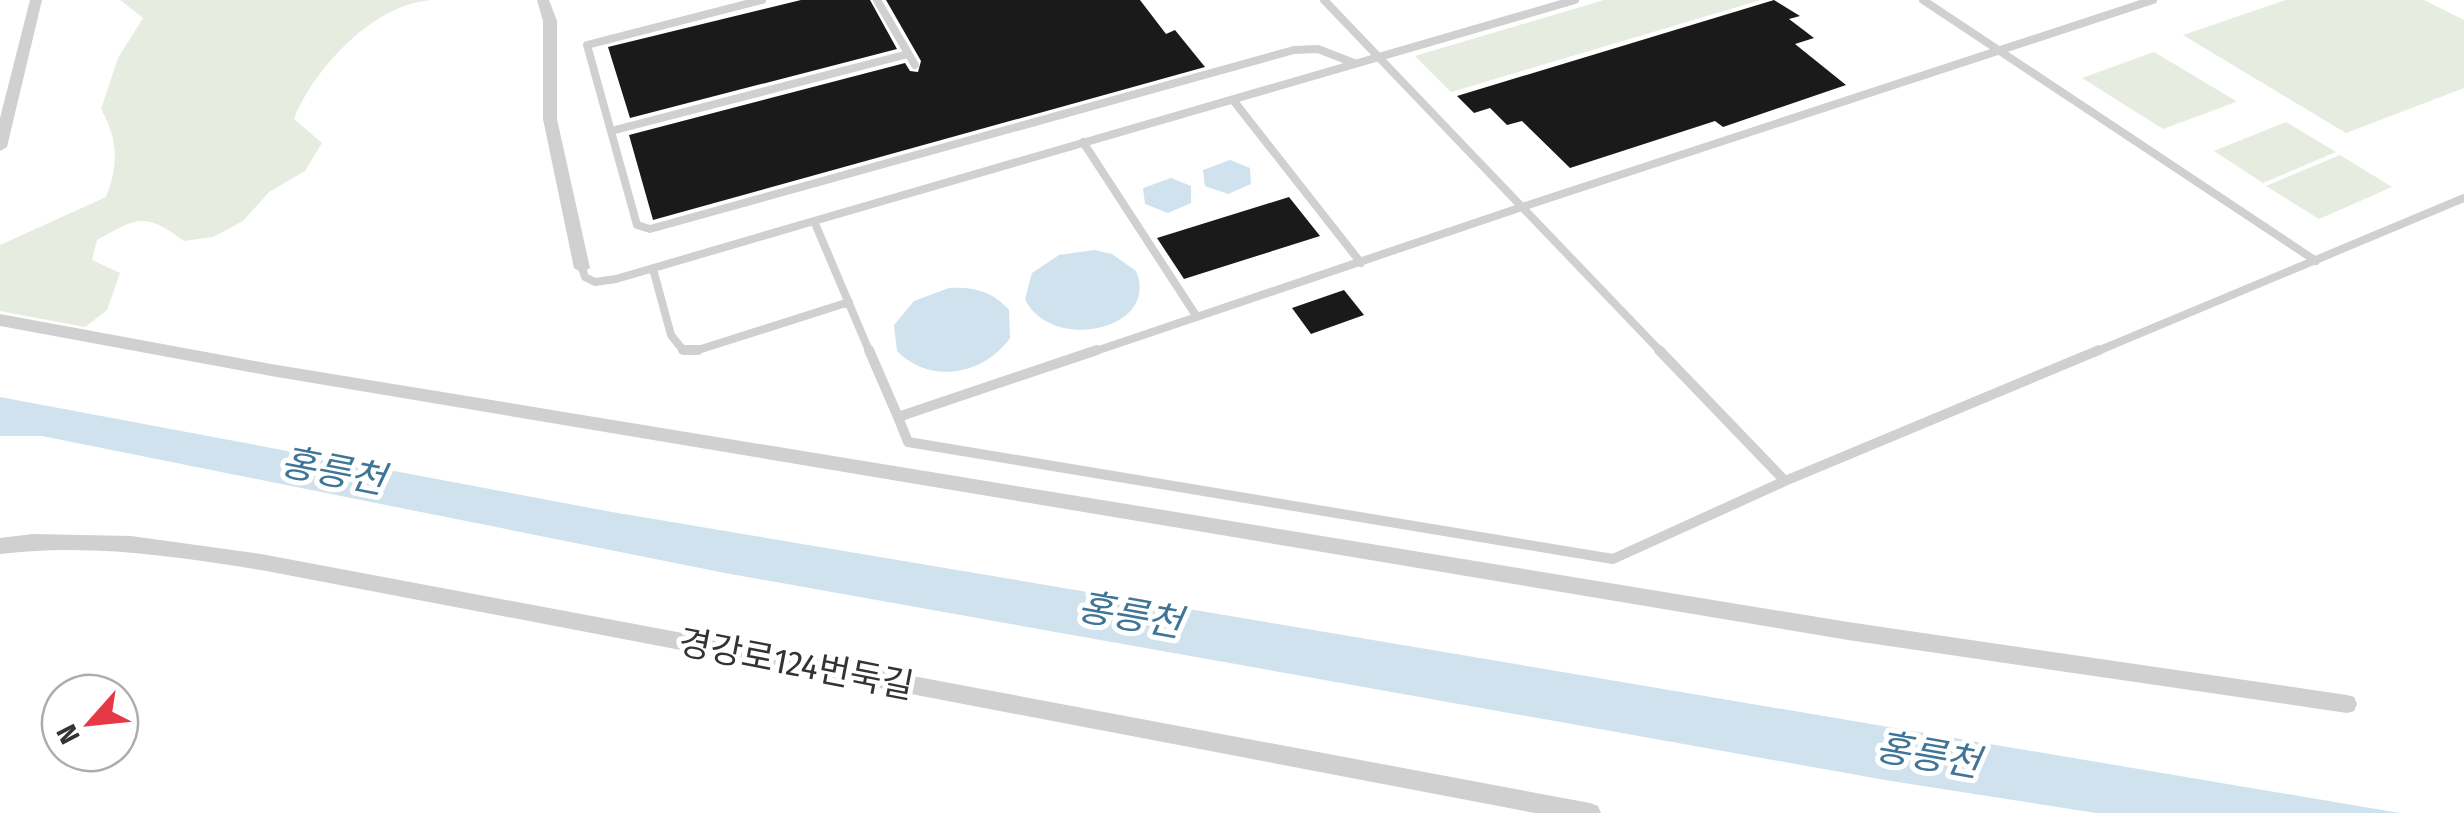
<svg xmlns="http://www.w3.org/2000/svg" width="2464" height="813" viewBox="0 0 2464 813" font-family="'Fira Sans Condensed','Noto Sans KR',sans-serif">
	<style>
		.green { fill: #e6ecdf }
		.water { fill: #cfe2ee }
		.building { fill: #1a1a1a }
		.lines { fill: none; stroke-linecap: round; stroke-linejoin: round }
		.service-far1 { stroke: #d0d0d0; stroke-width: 8 }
		.service { stroke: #d0d0d0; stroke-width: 10 }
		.minor { fill: #d0d0d0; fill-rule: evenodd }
		.labels { text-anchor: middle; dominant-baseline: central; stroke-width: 10; stroke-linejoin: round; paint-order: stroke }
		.street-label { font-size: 35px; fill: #333; stroke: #fff }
		.water-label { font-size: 38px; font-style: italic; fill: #3f7597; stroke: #fff }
	</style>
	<rect width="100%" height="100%" fill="#fff"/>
	<path class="green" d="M120,0H435C376,1 314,68 294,119L322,143L305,171L269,192L243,221L213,237L184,241C145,212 138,217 97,240L92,260L120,273L107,310L85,327L0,311V245L106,197C119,165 118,139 101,109L118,58L143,18Z
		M1604,0H1761L1451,92L1415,56Z
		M2286,0H2424L2464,20V88L2346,133L2183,35Z
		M2154,52L2236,101V102L2163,129L2082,78Z
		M2286,122L2336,152L2263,183L2214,151Z
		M2340,155L2392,187L2319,219L2266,186Z"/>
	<path class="water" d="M1230,160L1250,168L1251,184L1228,194L1205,186L1203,170Z
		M1171,178L1191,186V203L1168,213L1145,204L1143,188Z
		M1094,250L1112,254L1136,271C1161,331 1050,353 1025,299L1032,273L1059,255Z
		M949,288C974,287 992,291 1009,310L1010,338C984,375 930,385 897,351L894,325L914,301Z
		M0,397L612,512L2400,813H2096L1891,781L725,573L42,436H0Z"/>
	<path class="building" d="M801,0H870L897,49L630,118L608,47Z
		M886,0H1140L1166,34L1175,30L1205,67L653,220L629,135L905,63L910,71L918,72L921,61Z
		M1774,0L1800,16L1789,19L1814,38L1795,44L1846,85L1723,127L1715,121L1570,168L1522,121L1507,125L1490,108L1474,113L1457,96Z
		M1289,197L1320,236L1184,279L1157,238Z
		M1344,290L1364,315L1311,334L1292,308Z"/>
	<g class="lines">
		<path class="service-far1" d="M762,0L587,45L637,225L650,229L1294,50L1318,49L1354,63
			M877,0L915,65
			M1923,0L2316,261
			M1233,100L1361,263
			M611,131L908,54
			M1083,142L1197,317
			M582,268L585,277L595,282L616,279L814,221
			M653,269L671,335L683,350L695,351L849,302
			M870,353L814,221L1575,0
			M1090,353L1522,207L1324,0
			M1662,353L1522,207L2153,0
			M2093,353L2464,198"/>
		<path class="service" d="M683,350H698
			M869,350L898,417
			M1097,350L898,417L908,442L1613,559L1785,481L2099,350
			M1659,350L1785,481"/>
		<path class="minor" d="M30,0H42L7,147L0,151V118Z
			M537,0H549L557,21V119L590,268L582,273L574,268L543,119V21Z
			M0,314L271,364L1848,622L2347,695L2354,697L2357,704L2354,711L2347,713L1848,640L271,376L0,326Z
			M33,534L131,536L261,554L1590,803L1598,806L1601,813H1535L261,570C174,556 89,543 0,554V538Z"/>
	</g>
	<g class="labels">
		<g class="street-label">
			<text transform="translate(796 664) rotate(11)">경강로124번둑길</text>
		</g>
		<g class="water-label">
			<text transform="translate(333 471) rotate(11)">홍릉천</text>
			<text transform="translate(1130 615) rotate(10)">홍릉천</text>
			<text transform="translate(1928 755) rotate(10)">홍릉천</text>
		</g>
	</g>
	<g transform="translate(90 723) rotate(243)"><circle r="48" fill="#ffffff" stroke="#adadad" stroke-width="2.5"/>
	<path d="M0-8L18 38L0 25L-18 38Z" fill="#e63946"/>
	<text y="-15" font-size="28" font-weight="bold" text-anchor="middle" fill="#333333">N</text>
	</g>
</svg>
